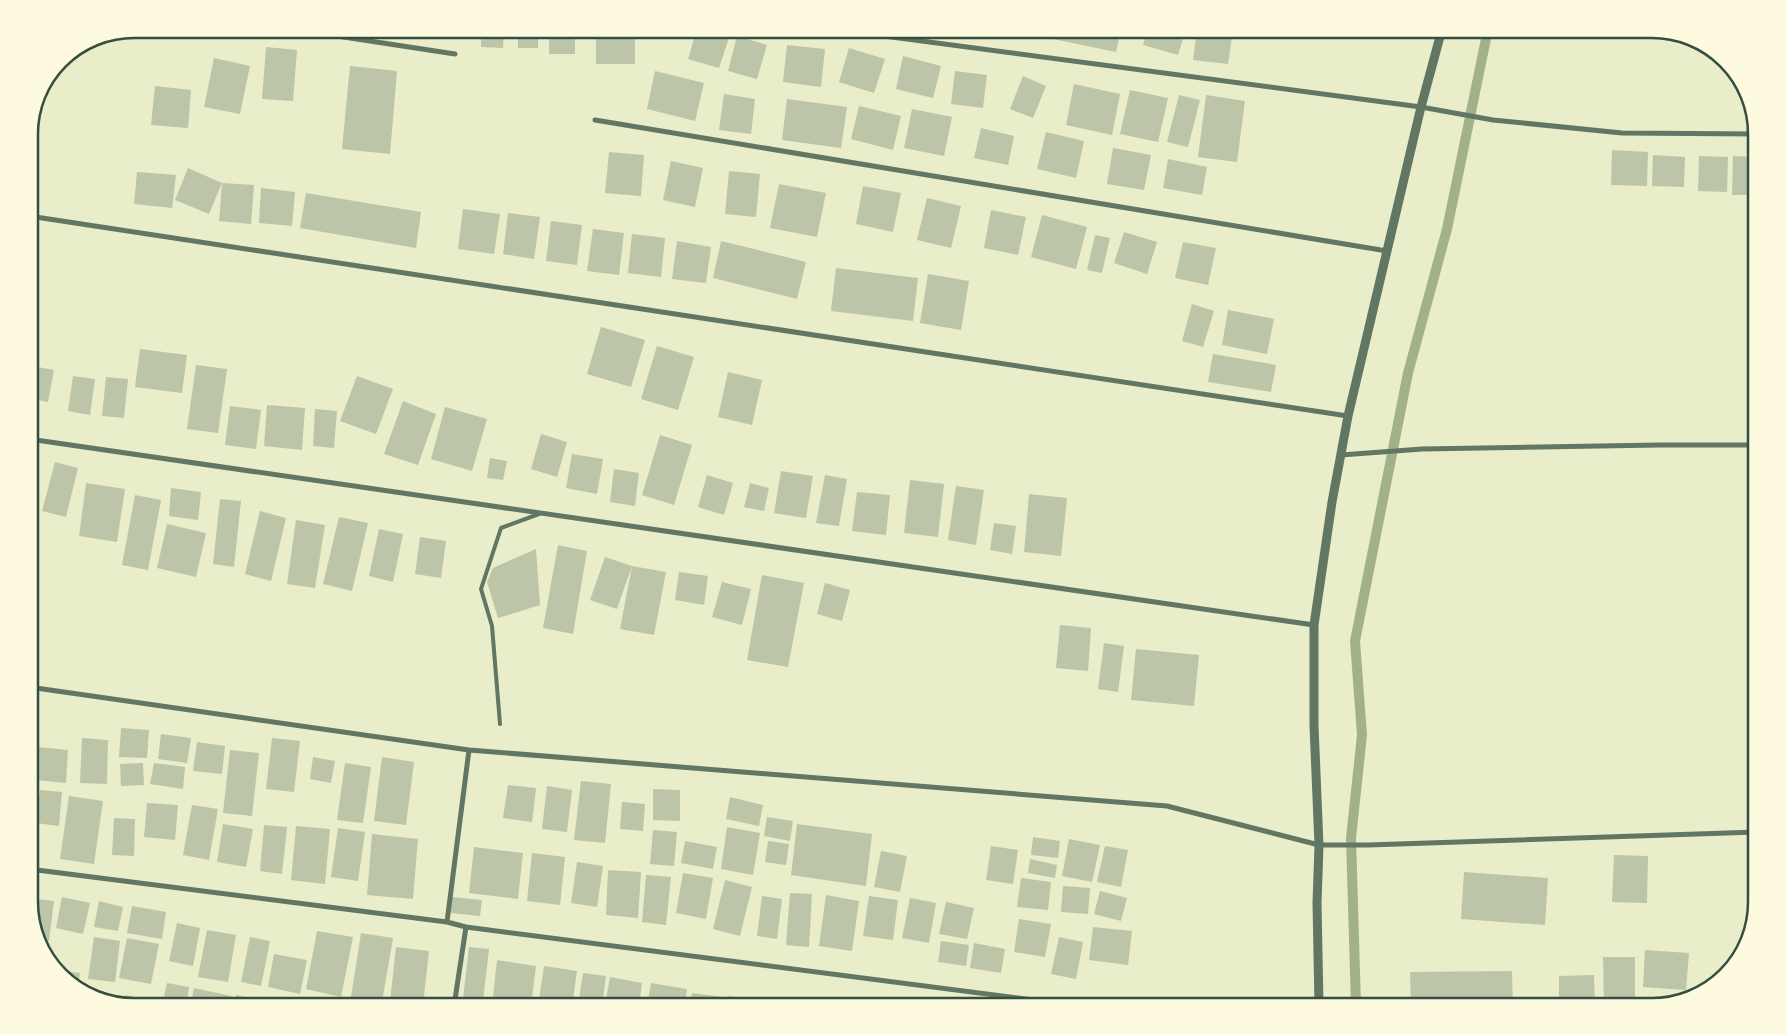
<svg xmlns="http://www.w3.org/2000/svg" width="1786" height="1035" viewBox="0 0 1786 1035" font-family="'IBM Plex Serif',serif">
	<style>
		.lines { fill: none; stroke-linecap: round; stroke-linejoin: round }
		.stream { stroke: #a3b18a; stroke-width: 10 }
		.building { fill: #bcc5a7 }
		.service { stroke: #617663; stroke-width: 4 }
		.minor { stroke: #617663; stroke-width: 5 }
		.tertiary { stroke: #617663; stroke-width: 9 }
		.rim { fill: none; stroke: #344e41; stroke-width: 2.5 }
	</style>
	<rect width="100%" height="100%" fill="#e9edc9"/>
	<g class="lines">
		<path class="stream" d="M1356,1006L1351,838L1362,735L1355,641L1408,373L1447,229L1488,29"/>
	</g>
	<path class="building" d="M437,29H471V38L437,37Z
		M481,29H504L503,48L481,47Z
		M518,29H538V48H518Z
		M549,29H575V54H549Z
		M596,29H635V64H596Z
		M697,29L729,38L719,68L688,59Z
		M1025,29H1121L1116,52L1024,33Z
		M1148,29H1186L1178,55L1143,45Z
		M1197,29H1233L1228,64L1193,60Z
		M737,36L767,45L757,79L728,71Z
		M787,45L825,49L821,87L783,82Z
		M266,47L297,50L293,101L262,99Z
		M849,48L885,59L874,93L839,82Z
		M903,56L941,66L933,98L896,89Z
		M214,58L250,66L240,114L204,107Z
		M350,66L397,71L390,154L342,149Z
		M655,71L704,83L695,121L647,109Z
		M955,71L987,75L983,108L951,104Z
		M1023,76L1046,86L1033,118L1010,109Z
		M1074,84L1120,94L1112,135L1066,125Z
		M155,86L191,90L188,128L151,125Z
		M1130,90L1168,98L1158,142L1120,134Z
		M724,94L755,99L751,134L719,130Z
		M1179,95L1200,100L1188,147L1167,142Z
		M1206,95L1245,101L1237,162L1198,157Z
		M787,99L847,107L841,148L782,140Z
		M859,106L901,116L893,150L851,139Z
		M912,109L952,117L944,156L904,148Z
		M981,128L1014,136L1008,165L974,158Z
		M1046,132L1084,141L1076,178L1037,169Z
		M1113,148L1151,155L1144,190L1107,184Z
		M1612,150L1648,152L1647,186L1611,185Z
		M609,152L644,155L641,196L605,193Z
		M1653,155L1685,157L1684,187L1652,186Z
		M1699,156L1728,157L1727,192L1698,191Z
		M1733,156L1757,157V195H1732Z
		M1168,159L1207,167L1202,195L1163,188Z
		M671,161L703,168L695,207L663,200Z
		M188,168L222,183L209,214L175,200Z
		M729,171L760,174L756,217L725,214Z
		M137,172L176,175L172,208L134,204Z
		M222,183L254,185L251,224L219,221Z
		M779,184L826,193L817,237L770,228Z
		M863,186L901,193L893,232L856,224Z
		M261,188L295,192L292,226L259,223Z
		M306,193L421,212L416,248L300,228Z
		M927,198L961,206L951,248L917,240Z
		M463,209L500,214L494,254L458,249Z
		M991,210L1026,217L1018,255L984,248Z
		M508,213L540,217L534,259L503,254Z
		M1042,215L1087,227L1076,269L1031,257Z
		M551,221L582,225L577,265L546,261Z
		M593,229L624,233L619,275L587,271Z
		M1124,232L1157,242L1147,274L1114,263Z
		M632,234L665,238L661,277L628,273Z
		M1095,235L1110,238L1102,273L1087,270Z
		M677,241L711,247L706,283L672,279Z
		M721,241L806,262L797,299L713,278Z
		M1183,242L1216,248L1208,285L1175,278Z
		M836,268L918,278L913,321L831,311Z
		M928,274L969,281L961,330L920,323Z
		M1192,304L1214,311L1203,347L1182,341Z
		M1228,310L1274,319L1267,354L1222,345Z
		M601,327L645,340L631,387L587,374Z
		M657,346L694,357L678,410L641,399Z
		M140,349L187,355L182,393L135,387Z
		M1213,354L1276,365L1271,392L1208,382Z
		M196,365L227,369L218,433L187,429Z
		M32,366L54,370L48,402L29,398V385Z
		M728,372L762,380L752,425L718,417Z
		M73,376L95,379L90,415L68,411Z
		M357,376L393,389L376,434L340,421Z
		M106,377L128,379L124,418L102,416Z
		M403,401L436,414L418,465L384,454Z
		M267,405L305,408L302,450L264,446Z
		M230,406L261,410L256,449L225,445Z
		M445,407L487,419L472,471L431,459Z
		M315,409L337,411L334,448L313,446Z
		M541,434L567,442L557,477L531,469Z
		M660,435L692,445L674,505L642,495Z
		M572,454L603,459L597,494L566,488Z
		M490,458L507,461L503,480L487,478Z
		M55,462L78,468L66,517L42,511Z
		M614,469L639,473L635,506L610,502Z
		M781,471L813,476L806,518L774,513Z
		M29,475L35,476L30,510H29Z
		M707,475L733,483L724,515L698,507Z
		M825,475L847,479L839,526L816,523Z
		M910,480L944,484L938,537L904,533Z
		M86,483L125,489L117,542L79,536Z
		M750,483L769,488L764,511L744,507Z
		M956,486L984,490L976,545L948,540Z
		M171,488L201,492L198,520L169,516Z
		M857,492L890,495L886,535L852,531Z
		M1029,494L1067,498L1061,556L1024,552Z
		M135,495L161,500L148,570L122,565Z
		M220,499L241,501L234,567L213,564Z
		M260,511L286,518L271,581L245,574Z
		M339,517L368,523L352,591L323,584Z
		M296,520L325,525L315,588L287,584Z
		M994,523L1016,526L1012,554L990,550Z
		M167,524L206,533L196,577L157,568Z
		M379,529L403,534L393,582L369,576Z
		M420,537L446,541L441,578L415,574Z
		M558,545L587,551L573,634L543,628Z
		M536,549L540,605L498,618L487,582L493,568Z
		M605,557L632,566L617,609L590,600Z
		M632,566L666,572L654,635L620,629Z
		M679,572L708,576L704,605L675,600Z
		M762,575L804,583L788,667L747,660Z
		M722,582L751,589L742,625L712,617Z
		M825,583L850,590L842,621L817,614Z
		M1060,625L1091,628L1088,671L1056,668Z
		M1104,643L1124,646L1118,692L1098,689Z
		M1136,649L1199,655L1194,706L1131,700Z
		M121,728L149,730L147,758L119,757Z
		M161,734L191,738L187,763L158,759Z
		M82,738L108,740L107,784L80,783Z
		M272,738L300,741L294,792L266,789Z
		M197,742L225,746L222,774L193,771Z
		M38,747L68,750L66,783L36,780Z
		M230,750L259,753L252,816L223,813Z
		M313,757L335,761L331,783L310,779Z
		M382,757L414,762L406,825L374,821Z
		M143,763L144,785L121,786L120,764Z
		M154,763L185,767L183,789L150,784Z
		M345,763L371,767L363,823L337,820Z
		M581,781L611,784L605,843L574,840Z
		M508,785L536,788L532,822L503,818Z
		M547,786L572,790L567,832L542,829Z
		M653,789L680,790V821L653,820Z
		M40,790L62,792L59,826L36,823Z
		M69,796L103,801L94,864L60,859Z
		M730,797L763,805L759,826L726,819Z
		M622,802L645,804L643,831L620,829Z
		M147,803L178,805L175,840L144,837Z
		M192,805L218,809L209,860L183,855Z
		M767,817L793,821L790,841L764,836Z
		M114,818L135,819L134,856L112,855Z
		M223,824L253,829L246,867L217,862Z
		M797,824L872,834L866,886L791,875Z
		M264,825L287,827L282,874L260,871Z
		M296,826L330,829L325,884L291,880Z
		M727,827L760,833L753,875L721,869Z
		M338,828L365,832L358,881L331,877Z
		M653,830L677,832L674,866L650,864Z
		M372,834L418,839L413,899L367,895Z
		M1033,837L1060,841L1058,858L1031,855Z
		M1069,839L1100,845L1092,882L1062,876Z
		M685,841L717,847L713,869L681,863Z
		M768,841L789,844L786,865L765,862Z
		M991,846L1018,850L1013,884L986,880Z
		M1105,846L1128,850L1121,887L1097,882Z
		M474,847L523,853L518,899L469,893Z
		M881,851L907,856L900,892L874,887Z
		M532,853L565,857L560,905L527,901Z
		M1614,855L1648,856L1647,903L1612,902Z
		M1030,859L1057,865L1055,878L1028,873Z
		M577,862L603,866L597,907L571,903Z
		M608,870L641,872L638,918L606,915Z
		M1464,872L1548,878L1545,925L1461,919Z
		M683,873L713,878L706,919L676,913Z
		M646,875L671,877L666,925L642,922Z
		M1021,878L1051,882L1048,910L1017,907Z
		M725,880L752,887L740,936L713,929Z
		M1063,886L1090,888L1088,914L1061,912Z
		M1100,891L1127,898L1121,921L1094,914Z
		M790,893L812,894L809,947L786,945Z
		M826,895L859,901L852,951L819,946Z
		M762,896L782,899L777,939L757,936Z
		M869,896L898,900L893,940L863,936Z
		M62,897L90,903L83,934L56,928Z
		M452,897L482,900L480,916L451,913Z
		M29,898L54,901L49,941L40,940L29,908Z
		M910,898L936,903L929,943L902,938Z
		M99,901L123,907L118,931L94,927Z
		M946,902L974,908L967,939L939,934Z
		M132,906L166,912L162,939L127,933Z
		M1019,919L1051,924L1045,957L1014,952Z
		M177,923L200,928L193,966L169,961Z
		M1093,927L1132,931L1128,965L1089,960Z
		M207,930L236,935L228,982L198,977Z
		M317,931L353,937L341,997L306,989Z
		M361,933L393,938L382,1002L351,997Z
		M94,937L120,941L115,982L88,979Z
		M250,937L270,941L261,986L241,982Z
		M1059,937L1083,942L1076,979L1051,974Z
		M127,938L159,944L151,984L119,978Z
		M941,941L969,945L966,966L938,962Z
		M974,943L1005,949L1001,973L970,968Z
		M396,947L429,951L423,1005L390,1001Z
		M469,947L489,949L483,1001L463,999Z
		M1645,950L1689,953L1686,990L1643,987Z
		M274,954L307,960L300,994L268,987Z
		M1603,957H1635V1006H1604Z
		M497,960L536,966L531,1006H492Z
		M544,966L577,971L572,1006H538Z
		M57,970L80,973L78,989L63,975Z
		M1512,971L1513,1006H1411L1410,972Z
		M583,973L606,976L602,1006H578Z
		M1594,975L1595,1006H1559V976Z
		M610,977L642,983L639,1006H605Z
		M167,983L189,987L186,1006H162Z
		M651,983L687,989L685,1006H647Z
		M194,988L231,996L229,1006H190Z
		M692,993L723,997L721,1006H690Z
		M125,995L154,1001L153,1006H134L123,1003Z
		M236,995L261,1000L260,1006H234Z
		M728,996L753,999V1006H726Z
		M273,998L305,1002L304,1006H271Z
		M829,1003L859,1004V1006H829Z"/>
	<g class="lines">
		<path class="service" d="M500,724L492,626L481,589L501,528L539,514"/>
		<path class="minor" d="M291,29L455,54
			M831,29L1421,107L1493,120L1622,133L1757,134
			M595,120L1387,251
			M29,216L1348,416
			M29,439L1314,625
			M1341,455L1422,449L1660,445H1757
			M29,687L469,750L1167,806L1319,845H1368L1757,832
			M29,869L447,922L466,927L1080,1006
			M447,922L469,750
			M454,1006L466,927"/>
		<path class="tertiary" d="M1319,1006L1317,903L1319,845L1314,726V625L1332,502L1348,416L1421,107L1442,29"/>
	</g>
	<path d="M0 0H1786V1035H0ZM134 38H1652A96 96 0 0 1 1748 134V902A96 96 0 0 1 1652 998H134A96 96 0 0 1 38 902V134A96 96 0 0 1 134 38Z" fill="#fefae0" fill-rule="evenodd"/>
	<path class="rim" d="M134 38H1652A96 96 0 0 1 1748 134V902A96 96 0 0 1 1652 998H134A96 96 0 0 1 38 902V134A96 96 0 0 1 134 38Z"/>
</svg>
